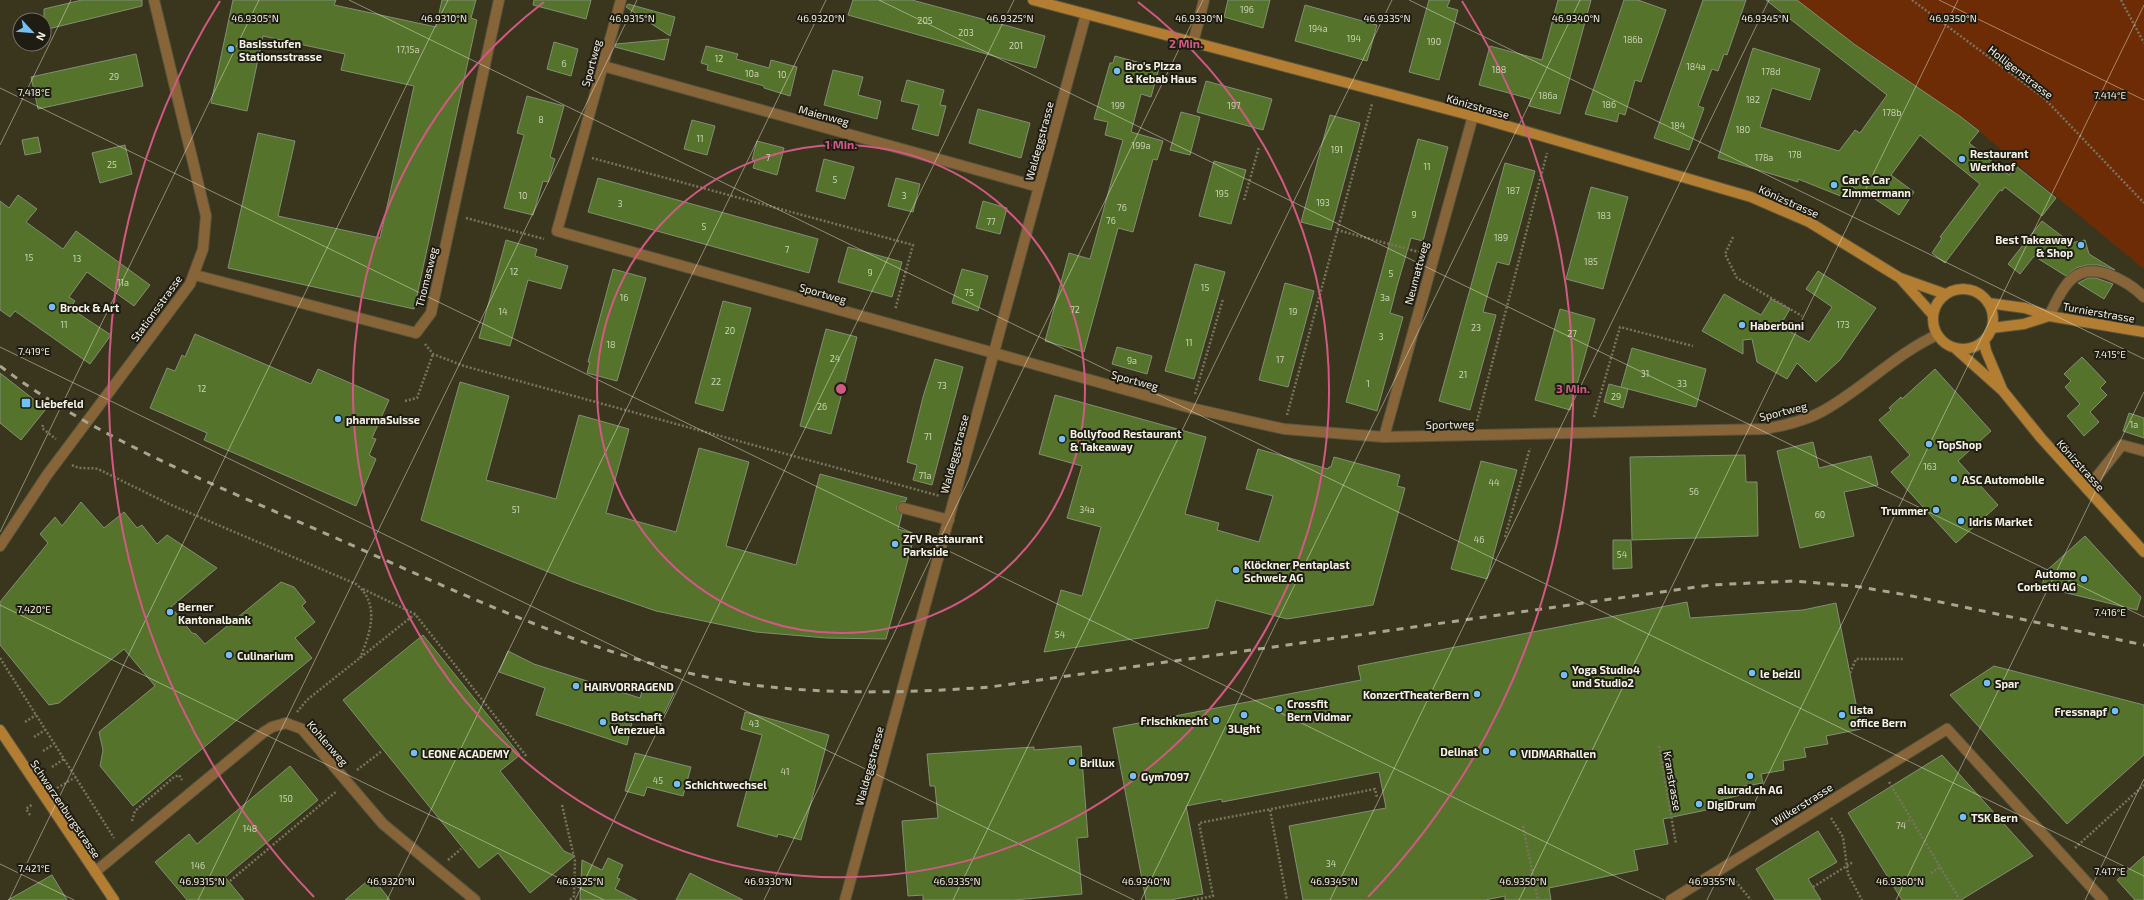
<svg xmlns="http://www.w3.org/2000/svg" width="2144" height="900" viewBox="0 0 2144 900" font-family="'Exo 2',sans-serif">
	<style>
		.green { fill: #6e2c06 }
		.building { fill: #55732b; stroke: #828e76 }
		.lines { fill: none; stroke-linecap: round; stroke-linejoin: round }
		.service-casing { stroke: #58543e; stroke-width: 12 }
		.minor-casing { stroke: #58543e; stroke-width: 12 }
		.tertiary-casing { stroke: #58543e; stroke-width: 12 }
		.secondary-casing { stroke: #58543e; stroke-width: 12 }
		.path { stroke: #77745f; stroke-width: 2.5; stroke-dasharray: 2 2; stroke-linecap: butt }
		.service { stroke: #876539; stroke-width: 10 }
		.minor { stroke: #876539; stroke-width: 10 }
		.tertiary { stroke: #876539; stroke-width: 10 }
		.secondary { stroke: #b37e31; stroke-width: 10 }
		.rail { stroke: #a8a593; stroke-width: 3; stroke-dasharray: 7 7; stroke-linecap: butt }
		.ticks { fill: none; stroke: #f3f1e3; stroke-width: 1; stroke-opacity: 0.45 }
		.ring { fill: none; stroke: #d15984; stroke-width: 2 }
		.poi-dot { fill: #73c0f6; stroke: #1f1d13; stroke-width: 1.5 }
		.labels { text-anchor: middle; dominant-baseline: central; stroke-width: 4; stroke-linejoin: round; paint-order: stroke }
		.number-label { font-size: 9px; fill: #ccd2b5 }
		.poi-label { font-size: 11px; font-weight: bold; fill: #f3f1e3; stroke: #1f1d13; text-anchor: start }
		.street-label { font-size: 11px; fill: #f3f1e3; stroke: #1f1d13 }
		.ticks-label { font-size: 10px; text-anchor: middle; fill: #f3f1e3; stroke: #1f1d13; stroke-width: 4; stroke-linejoin: round; paint-order: stroke }
		.centre { fill: #d15984; stroke: #1f1d13; stroke-width: 2 }
		.ring-label { font-size: 12px; text-anchor: middle; font-weight: bold; fill: #d15984; stroke: #1f1d13; stroke-width: 4; stroke-linejoin: round; paint-order: stroke }
	</style>
	<rect width="100%" height="100%" fill="#3a361e"/>
	<path class="green" d="M1791,0H2144V269L2024,170L1974,126Z"/>
	<path class="building" d="M82,0H142V6L44,30V9Z
		M233,0H336L334,5L436,27L442,0H476L471,18L477,20L414,309L228,268L258,133L295,141L278,216L380,238L414,86L341,70L345,54L263,36L247,111L211,103Z
		M534,0H591L586,19L533,5Z
		M853,0H912L1045,36L1036,68L848,15Z
		M1228,0H1270L1263,28L1224,17Z
		M1429,0H1450L1447,7L1458,10L1439,80L1409,72Z
		M1558,0H1591L1560,114L1529,106L1531,99L1479,85L1490,46L1542,60Z
		M1624,0H1638L1666,10L1641,82L1635,80L1625,115L1619,113L1617,122L1585,114Z
		M1703,0H1746L1727,55L1724,54L1718,71L1712,69L1698,106L1704,108L1689,150L1654,138Z
		M1766,0H1797L1854,44L1961,117L1979,131L1969,143L2009,175L2016,166L2056,198L2042,216L2005,187L2002,191L2000,190L1945,263L1932,253L1942,238L1940,237L1980,184L1920,135L1891,175L1914,192L1899,215L1866,193L1864,195L1852,186L1843,197L1798,179V182L1718,158L1753,48L1820,69L1810,100L1772,88L1760,127L1839,151L1855,130L1860,133L1887,95Z
		M628,4L675,17L670,36L626,7Z
		M1305,5L1377,25L1367,61L1295,41Z
		M669,39L664,60L615,47L616,44Z
		M554,42L578,49L571,76L547,69Z
		M706,46L738,54L736,59L769,68L771,60L797,67L790,96L764,88V86L707,70L708,65L701,63Z
		M136,54L143,86L38,109L31,77Z
		M1115,56L1159,68L1151,97L1141,94L1131,132L1163,141L1157,160L1153,159L1133,232L1118,228L1084,352L1045,341L1069,253L1090,259L1120,150L1123,140L1105,135L1108,122L1094,119L1110,63H1113Z
		M833,70L863,77L858,95L881,101L877,119L824,105Z
		M907,80L944,90L940,105L946,106L938,136L912,129L919,105L901,101Z
		M1206,81L1272,99L1263,130L1197,112Z
		M527,96L564,106L550,157L555,159L548,182L543,181L533,215L504,208L524,135L517,133Z
		M978,109L1030,123L1021,158L969,143Z
		M1181,112L1200,117L1190,155L1170,150Z
		M1330,115L1360,123L1331,230L1301,222Z
		M692,120L715,126L707,155L684,149Z
		M38,137L41,152L25,155L22,140Z
		M1418,139L1448,147L1423,241L1411,238L1397,286L1390,313L1403,317L1377,411L1346,402Z
		M757,141L784,148L777,175L753,168L755,161L752,160Z
		M125,145L132,174L100,183L92,153Z
		M824,159L854,167L845,199L816,191Z
		M1214,161L1246,170L1231,224L1199,216Z
		M1505,163L1535,171L1509,265L1497,262L1490,286L1483,312L1496,315L1470,410L1439,401Z
		M598,178L818,239L809,273L588,212Z
		M896,178L920,184L913,212L888,206Z
		M1591,187L1628,197L1603,289L1566,279Z
		M18,195L37,209L26,222L63,249L76,231L150,285L134,306L87,272L69,297L75,301L70,308L111,335L90,364L15,311L10,317L0,310V201L9,208Z
		M983,201L1007,208L1000,234L976,228Z
		M2042,221L2071,243L2085,240L2089,254L2115,270L2099,265H2087L2076,268L2066,276L2034,256L2020,274L2008,264Z
		M506,240L537,249L535,256L568,266L561,289L528,280L510,346L479,338Z
		M848,247L902,262L892,297L838,282Z
		M1195,264L1225,272L1194,379L1165,371Z
		M613,269L646,278L617,381L587,373L590,362H588Z
		M962,269L988,276L978,311L952,303Z
		M1818,271L1876,308L1840,360L1816,382L1797,363L1787,379L1757,362L1752,339L1743,340V354L1702,331L1724,294L1761,315L1771,299L1790,309L1780,326L1809,342L1832,307L1806,289Z
		M2088,278H2096L2113,284L2104,299L2078,283Z
		M1285,283L1314,291L1288,387L1259,380Z
		M723,301L751,308L723,411L695,403Z
		M1560,309L1595,319L1570,410L1535,400Z
		M826,329L857,337L831,434L800,426Z
		M195,334L311,384L318,369L389,400L372,438L376,439L369,455L376,459L356,506L204,440L207,433L150,408L167,368L175,371L182,355L185,357Z
		M1117,347L1152,356L1147,374L1112,364Z
		M1632,348L1706,369L1696,407L1621,387Z
		M2082,357L2106,382L2100,388L2107,395L2090,412L2099,422L2084,436L2067,416L2080,404L2065,387L2071,381L2064,374Z
		M935,359L963,367L932,485L913,480L917,465L907,462L923,397Z
		M1935,369L1991,431L1958,461L1998,505L1956,543L1891,472L1910,455L1879,420L1891,410L1889,408L1901,397L1902,399Z
		M0,373L46,409L21,440L0,423Z
		M460,382L509,396L486,480L556,499L579,415L629,429L606,513L676,532L699,448L749,462L726,546L796,565L820,474L907,498L905,502H901L897,506V510L902,514L898,529L915,534L886,639L827,638L756,632L656,611L573,582L421,520Z
		M1609,384L1628,389L1623,408L1604,402Z
		M1055,395L1206,437L1185,514L1219,523L1217,530L1259,542L1273,496L1246,489L1258,449L1328,469L1329,467H1331L1334,457L1400,475L1397,486L1405,488L1373,605L1287,619L1216,600L1208,628L1044,652L1061,590L1082,596L1101,527L1067,518L1082,466L1039,454Z
		M2129,413L2144,418V438L2123,431Z
		M1813,442L1819,468L1871,456L1878,485L1844,492L1854,536L1800,548L1777,451Z
		M1745,455L1746,482H1757L1758,536L1632,540L1630,457Z
		M1481,461L1517,470L1487,579L1451,569Z
		M81,502L104,528L124,512L137,528L142,525L157,544L167,535L217,568L171,607L192,633L196,634L205,644L281,582L294,587L306,602L302,606L315,622L295,638L312,658L133,806L100,766L103,750L99,732L155,686L124,649L59,703L49,705L0,645V602L48,543L40,534L55,517L62,526Z
		M2085,536L2141,597L2137,610L2042,587L2045,572Z
		M1613,540H1631L1632,568L1613,569Z
		M1687,602L1690,618L1803,610L1836,603L1861,729L1826,736L1828,744L1804,748L1806,757L1783,761L1784,770L1761,774L1763,783L1739,787L1741,795L1715,801L1716,808L1663,819L1668,844L1634,850L1638,870L1549,888L1551,900H1505V896L1485,900H1303L1289,826L1386,808L1379,772L1222,802V799L1186,806L1203,894L1170,900H1146L1113,728L1361,680L1358,666Z
		M423,635L520,755L500,771L564,851L575,856L530,893L498,853L479,868L343,700Z
		M508,651L534,664L640,698L644,685L674,693L659,724L633,717L627,745L536,715L545,688L499,672Z
		M1994,666L2144,705V755L2067,824L1950,695Z
		M745,712L829,735L801,840L778,834L777,837L737,826L762,735L741,729Z
		M1081,746L1088,837L1077,838L1082,894L1014,900H923V895L908,896L902,821L938,818L935,786H930L927,754L1034,747V750Z
		M635,753L691,767L683,796L647,787L644,796L625,791Z
		M1942,755L2033,856L1961,900H1902L1848,813Z
		M290,766L318,800L225,877L244,900H187L155,862L189,834L197,844Z
		M1818,831L1837,862L1808,879L1821,900H1775L1756,869Z
		M2144,856V900H2135L2117,880Z
		M608,858L623,865L617,878L620,879L615,889L637,900H580L582,860L602,870Z
		M690,873L743,900H676Z
		M52,875L67,900H8Z
		M372,877L390,900H345Z"/>
	<g class="lines">
		<g class="service-casing">
			<path id="service" d="M1193,43L1204,0
				M2049,316C2063,288 2073,261 2110,275C2123,280 2134,287 2144,297
				M903,508L949,520"/>
		</g>
		<g class="minor-casing">
			<path id="minor" d="M621,0L557,231L1191,408L1284,429L1384,437L1766,429C1785,425 1804,421 1821,412C1862,390 1895,354 1937,335
				M603,66L1039,187
				M195,275L416,333L431,313L499,0
				M1384,437L1473,116
				M2087,489L2122,445L2144,451
				M95,872L264,732L272,727L286,723L302,729L383,824L475,900
				M845,900L1086,14
				M1671,900L1947,729L2103,900"/>
		</g>
		<g class="tertiary-casing">
			<path id="tertiary" d="M0,546L47,475L190,284L203,249L206,216L154,0"/>
		</g>
		<g class="secondary-casing">
			<path id="secondary" d="M1033,0L1473,116L1751,197L1809,222L1900,278L1945,294
				M1900,278L1933,315
				M1933 319a30 30 0 1 1 60 0a30 30 0 1 1-60 0Z
				M1988,303L2025,308L2049,316L2144,332
				M1992,328L2024,324L2049,316
				M1984,341L1986,351L2002,389
				M1956,349L2003,391L2041,438L2144,552
				M0,730L114,900"/>
		</g>
		<path class="path" d="M1912,0L2044,98L2144,203
			M2121,0L2144,43
			M592,158L913,245L895,310
			M1244,200L1259,147
			M466,218L544,239
			M1337,230L1419,252
			M1733,237L1725,254L1737,278L1802,316
			M425,344L433,354L464,366L940,496
			M1195,394L1223,299
			M405,401L417,398L433,354
			M1287,415L1372,104
			M1594,417L1620,327L1693,346
			M1477,421L1547,153
			M43,425L42,428L56,439
			M72,465C80,470 89,467 98,469L169,504L356,584C381,604 370,634 360,658
			M1505,537L1530,448
			M363,589L415,614L527,757
			M0,658L114,838
			M1850,673L1856,659H1904
			M297,712L307,700L415,614
			M25,722L36,715
			M34,737L45,730
			M1659,746L1676,844
			M43,751L54,744
			M52,767L64,759
			M357,770L382,751
			M1889,782L1960,900
			M57,788L76,777
			M562,805L575,861L574,896L570,900
			M1270,810L1287,900
			M30,815L26,809L33,804
			M1831,818L1843,837L1848,874L1862,900
			M132,821L135,811L174,777L179,775L182,780
			M1901,825L1911,819
			M1523,826L1538,900
			M2075,848L2144,785
			M448,860L461,849
			M1931,873L1940,867
			M1733,878L1751,900
			M230,881L337,791
			M1813,887L1853,862
			M1193,900L1213,896L1199,823L1375,789L1377,798"/>
		<use href="#service" class="service"/>
		<use href="#minor" class="minor"/>
		<use href="#tertiary" class="tertiary"/>
		<use href="#secondary" class="secondary"/>
		<path class="rail" d="M0,366C93,436 201,479 306,525C447,586 593,661 746,684C827,695 909,693 990,687L1711,585L1794,581L1854,586L1907,595L2144,645"/>
	</g>
	<path class="ticks" d="M349,0L2144,876M879,0L2144,617M1409,0L2144,359M1939,0L2144,100M0,88L1664,900M0,145L71,0M0,347L1134,900M0,532L259,0M0,605L604,900M0,864L74,900M9,900L448,0M198,900L637,0M387,900L826,0M575,900L1014,0M764,900L1203,0M953,900L1392,0M1141,900L1580,0M1330,900L1769,0M1519,900L1958,0M1707,900L2144,5M1896,900L2144,392M2085,900L2144,779"/>
	<g class="ring">
		<circle cx="841" cy="389" r="244"/>
		<path d="M1138 2A488 488 0 1 1 544 2"/>
		<path d="M314 897A732 732 0 0 1 220 1M1462 1A732 732 0 0 1 1368 897"/>
	</g>
	<g class="poi-dot">
		<circle cx="231" cy="49" r="4"/>
		<circle cx="1117" cy="71" r="4"/>
		<circle cx="1962" cy="159" r="4"/>
		<circle cx="1834" cy="185" r="4"/>
		<circle cx="2081" cy="245" r="4"/>
		<circle cx="52" cy="307" r="4"/>
		<circle cx="1742" cy="325" r="4"/>
		<rect x="21" y="398" width="10" height="10" rx="2"/>
		<circle cx="338" cy="419" r="4"/>
		<circle cx="1062" cy="439" r="4"/>
		<circle cx="1929" cy="444" r="4"/>
		<circle cx="1954" cy="479" r="4"/>
		<circle cx="1936" cy="510" r="4"/>
		<circle cx="1961" cy="521" r="4"/>
		<circle cx="895" cy="544" r="4"/>
		<circle cx="1236" cy="570" r="4"/>
		<circle cx="2084" cy="579" r="4"/>
		<circle cx="170" cy="612" r="4"/>
		<circle cx="229" cy="655" r="4"/>
		<circle cx="1752" cy="673" r="4"/>
		<circle cx="1564" cy="675" r="4"/>
		<circle cx="1987" cy="683" r="4"/>
		<circle cx="576" cy="686" r="4"/>
		<circle cx="1477" cy="694" r="4"/>
		<circle cx="1279" cy="709" r="4"/>
		<circle cx="2115" cy="711" r="4"/>
		<circle cx="1244" cy="715" r="4"/>
		<circle cx="1842" cy="715" r="4"/>
		<circle cx="1216" cy="720" r="4"/>
		<circle cx="603" cy="722" r="4"/>
		<circle cx="1486" cy="751" r="4"/>
		<circle cx="414" cy="753" r="4"/>
		<circle cx="1513" cy="753" r="4"/>
		<circle cx="1072" cy="762" r="4"/>
		<circle cx="1133" cy="776" r="4"/>
		<circle cx="1750" cy="776" r="4"/>
		<circle cx="677" cy="784" r="4"/>
		<circle cx="1699" cy="804" r="4"/>
		<circle cx="1963" cy="817" r="4"/>
	</g>
	<g class="labels">
		<g class="number-label">
			<text x="1247" y="9">196</text>
			<text x="925" y="20">205</text>
			<text x="1318" y="28">194a</text>
			<text x="966" y="32">203</text>
			<text x="1354" y="38">194</text>
			<text x="1633" y="39">186b</text>
			<text x="1434" y="41">190</text>
			<text x="1016" y="45">201</text>
			<text x="408" y="49">17,15a</text>
			<text x="719" y="58">12</text>
			<text x="564" y="63">6</text>
			<text x="1696" y="66">184a</text>
			<text x="1499" y="69">188</text>
			<text x="1771" y="71">178d</text>
			<text x="752" y="73">10a</text>
			<text x="782" y="74">10</text>
			<text x="114" y="76">29</text>
			<text x="1548" y="95">186a</text>
			<text x="1753" y="99">182</text>
			<text x="1609" y="104">186</text>
			<text x="1118" y="105">199</text>
			<text x="1234" y="105">197</text>
			<text x="1892" y="112">178b</text>
			<text x="541" y="119">8</text>
			<text x="1678" y="125">184</text>
			<text x="1743" y="129">180</text>
			<text x="700" y="138">11</text>
			<text x="1141" y="145">199a</text>
			<text x="1337" y="149">191</text>
			<text x="1795" y="154">178</text>
			<text x="768" y="157">7</text>
			<text x="1764" y="157">178a</text>
			<text x="112" y="164">25</text>
			<text x="1427" y="166">11</text>
			<text x="835" y="179">5</text>
			<text x="1513" y="190">187</text>
			<text x="1222" y="193">195</text>
			<text x="523" y="195">10</text>
			<text x="904" y="195">3</text>
			<text x="1323" y="202">193</text>
			<text x="620" y="203">3</text>
			<text x="1122" y="207">76</text>
			<text x="1414" y="214">9</text>
			<text x="1604" y="215">183</text>
			<text x="1111" y="220">76</text>
			<text x="991" y="221">77</text>
			<text x="704" y="226">5</text>
			<text x="1501" y="237">189</text>
			<text x="787" y="249">7</text>
			<text x="29" y="257">15</text>
			<text x="77" y="258">13</text>
			<text x="1591" y="261">185</text>
			<text x="514" y="271">12</text>
			<text x="870" y="272">9</text>
			<text x="1391" y="273">5</text>
			<text x="123" y="282">11a</text>
			<text x="1205" y="287">15</text>
			<text x="969" y="292">75</text>
			<text x="624" y="297">16</text>
			<text x="1385" y="297">3a</text>
			<text x="1075" y="309">72</text>
			<text x="503" y="311">14</text>
			<text x="1293" y="311">19</text>
			<text x="64" y="324">11</text>
			<text x="1843" y="324">173</text>
			<text x="1476" y="327">23</text>
			<text x="730" y="330">20</text>
			<text x="1572" y="333">27</text>
			<text x="1381" y="336">3</text>
			<text x="1189" y="342">11</text>
			<text x="611" y="344">18</text>
			<text x="835" y="358">24</text>
			<text x="1280" y="359">17</text>
			<text x="1132" y="360">9a</text>
			<text x="1645" y="373">31</text>
			<text x="1463" y="374">21</text>
			<text x="716" y="381">22</text>
			<text x="1368" y="383">1</text>
			<text x="1682" y="383">33</text>
			<text x="942" y="385">73</text>
			<text x="202" y="388">12</text>
			<text x="1616" y="396">29</text>
			<text x="822" y="406">26</text>
			<text x="2134" y="424">1a</text>
			<text x="928" y="436">71</text>
			<text x="1930" y="466">163</text>
			<text x="925" y="475">71a</text>
			<text x="1494" y="482">44</text>
			<text x="1694" y="491">56</text>
			<text x="516" y="509">51</text>
			<text x="1087" y="509">34a</text>
			<text x="1820" y="514">60</text>
			<text x="1479" y="539">46</text>
			<text x="1622" y="554">54</text>
			<text x="1060" y="634">54</text>
			<text x="754" y="723">43</text>
			<text x="785" y="771">41</text>
			<text x="658" y="780">45</text>
			<text x="286" y="798">150</text>
			<text x="1901" y="825">74</text>
			<text x="250" y="828">148</text>
			<text x="1331" y="863">34</text>
			<text x="198" y="865">146</text>
		</g>
		<g class="poi-label">
			<text x="239" y="43">Basisstufen<tspan x="239" dy="13">Stationsstrasse</tspan></text>
			<text x="1125" y="65">Bro's Pizza<tspan x="1125" dy="13">&amp; Kebab Haus</tspan></text>
			<text x="1970" y="153">Restaurant<tspan x="1970" dy="13">Werkhof</tspan></text>
			<text x="1842" y="179">Car &amp; Car<tspan x="1842" dy="13">Zimmermann</tspan></text>
			<text x="2073" y="239" text-anchor="end">Best Takeaway<tspan x="2073" dy="13">&amp; Shop</tspan></text>
			<text x="60" y="307">Brock &amp; Art</text>
			<text x="1750" y="325">Haberbüni</text>
			<text x="35" y="403">Liebefeld</text>
			<text x="346" y="419">pharmaSuisse</text>
			<text x="1070" y="433">Bollyfood Restaurant<tspan x="1070" dy="13">&amp; Takeaway</tspan></text>
			<text x="1937" y="444">TopShop</text>
			<text x="1962" y="479">ASC Automobile</text>
			<text x="1928" y="510" text-anchor="end">Trummer</text>
			<text x="1969" y="521">Idris Market</text>
			<text x="903" y="538">ZFV Restaurant<tspan x="903" dy="13">Parkside</tspan></text>
			<text x="1244" y="564">Klöckner Pentaplast<tspan x="1244" dy="13">Schweiz AG</tspan></text>
			<text x="2076" y="573" text-anchor="end">Automo<tspan x="2076" dy="13">Corbetti AG</tspan></text>
			<text x="178" y="606">Berner<tspan x="178" dy="13">Kantonalbank</tspan></text>
			<text x="237" y="655">Culinarium</text>
			<text x="1572" y="669">Yoga Studio4<tspan x="1572" dy="13">und Studio2</tspan></text>
			<text x="1760" y="673">le beizli</text>
			<text x="1995" y="683">Spar</text>
			<text x="584" y="686">HAIRVORRAGEND</text>
			<text x="1469" y="694" text-anchor="end">KonzertTheaterBern</text>
			<text x="1287" y="703">Crossfit<tspan x="1287" dy="13">Bern Vidmar</tspan></text>
			<text x="1850" y="709">lista<tspan x="1850" dy="13">office Bern</tspan></text>
			<text x="2107" y="711" text-anchor="end">Fressnapf</text>
			<text x="611" y="716">Botschaft<tspan x="611" dy="13">Venezuela</tspan></text>
			<text x="1208" y="720" text-anchor="end">Frischknecht</text>
			<text x="1244" y="728" text-anchor="middle">3Light</text>
			<text x="1478" y="751" text-anchor="end">Delinat</text>
			<text x="422" y="753">LEONE ACADEMY</text>
			<text x="1521" y="753">VIDMARhallen</text>
			<text x="1080" y="762">Brillux</text>
			<text x="1141" y="776">Gym7097</text>
			<text x="685" y="784">Schichtwechsel</text>
			<text x="1750" y="789" text-anchor="middle">alurad.ch AG</text>
			<text x="1707" y="804">DigiDrum</text>
			<text x="1971" y="817">TSK Bern</text>
		</g>
		<g class="street-label">
			<text transform="translate(591 63) rotate(-75)">Sportweg</text>
			<text transform="translate(2021 72) rotate(38)">Holligenstrasse</text>
			<text transform="translate(1478 106) rotate(16)">Könizstrasse</text>
			<text transform="translate(824 115) rotate(15)">Maienweg</text>
			<text transform="translate(1039 141) rotate(-75)">Waldeggstrasse</text>
			<text transform="translate(1789 201) rotate(24)">Könizstrasse</text>
			<text transform="translate(1416 273) rotate(-75)">Neumattweg</text>
			<text transform="translate(426 277) rotate(-76)">Thomasweg</text>
			<text transform="translate(823 293) rotate(16)">Sportweg</text>
			<text transform="translate(156 308) rotate(-54)">Stationsstrasse</text>
			<text transform="translate(2099 312) rotate(10)">Turnierstrasse</text>
			<text transform="translate(1135 380) rotate(15)">Sportweg</text>
			<text transform="translate(1783 411) rotate(-14)">Sportweg</text>
			<text transform="translate(1450 424) rotate(-1)">Sportweg</text>
			<text transform="translate(954 454) rotate(-75)">Waldeggstrasse</text>
			<text transform="translate(2081 465) rotate(48)">Könizstrasse</text>
			<text transform="translate(328 743) rotate(49)">Kohlenweg</text>
			<text transform="translate(869 766) rotate(-75)">Waldeggstrasse</text>
			<text transform="translate(1673 781) rotate(80)">Kranstrasse</text>
			<text transform="translate(1802 804) rotate(-32)">Wilkerstrasse</text>
			<text transform="translate(66 809) rotate(56)">Schwarzenburgstrasse</text>
		</g>
	</g>
	<g class="ticks-label">
		<text x="255" y="22">46.9305°N</text>
		<text x="444" y="22">46.9310°N</text>
		<text x="632" y="22">46.9315°N</text>
		<text x="821" y="22">46.9320°N</text>
		<text x="1010" y="22">46.9325°N</text>
		<text x="1199" y="22">46.9330°N</text>
		<text x="1387" y="22">46.9335°N</text>
		<text x="1576" y="22">46.9340°N</text>
		<text x="1765" y="22">46.9345°N</text>
		<text x="1953" y="22">46.9350°N</text>
		<text x="34" y="96">7.418°E</text>
		<text x="2110" y="99">7.414°E</text>
		<text x="34" y="355">7.419°E</text>
		<text x="2110" y="358">7.415°E</text>
		<text x="34" y="613">7.420°E</text>
		<text x="2110" y="616">7.416°E</text>
		<text x="34" y="872">7.421°E</text>
		<text x="2110" y="875">7.417°E</text>
		<text x="202" y="885">46.9315°N</text>
		<text x="391" y="885">46.9320°N</text>
		<text x="580" y="885">46.9325°N</text>
		<text x="768" y="885">46.9330°N</text>
		<text x="957" y="885">46.9335°N</text>
		<text x="1146" y="885">46.9340°N</text>
		<text x="1334" y="885">46.9345°N</text>
		<text x="1523" y="885">46.9350°N</text>
		<text x="1712" y="885">46.9355°N</text>
		<text x="1900" y="885">46.9360°N</text>
	</g>
	<circle cx="841" cy="389" r="6" class="centre"/>
	<g class="ring-label">
		<text x="1186" y="48">2 Min.</text>
		<text x="841" y="149">1 Min.</text>
		<text x="1573" y="393">3 Min.</text>
	</g>
	<g transform="translate(32 32) rotate(116)"><circle r="19" fill="#1f1d13" stroke="#747266"/>
	<path d="M0-3L7 15L0 10L-7 15Z" fill="#73c0f6"/>
	<text y="-6" font-size="11" font-weight="bold" text-anchor="middle" fill="#f3f1e3">N</text>
	</g>
</svg>
